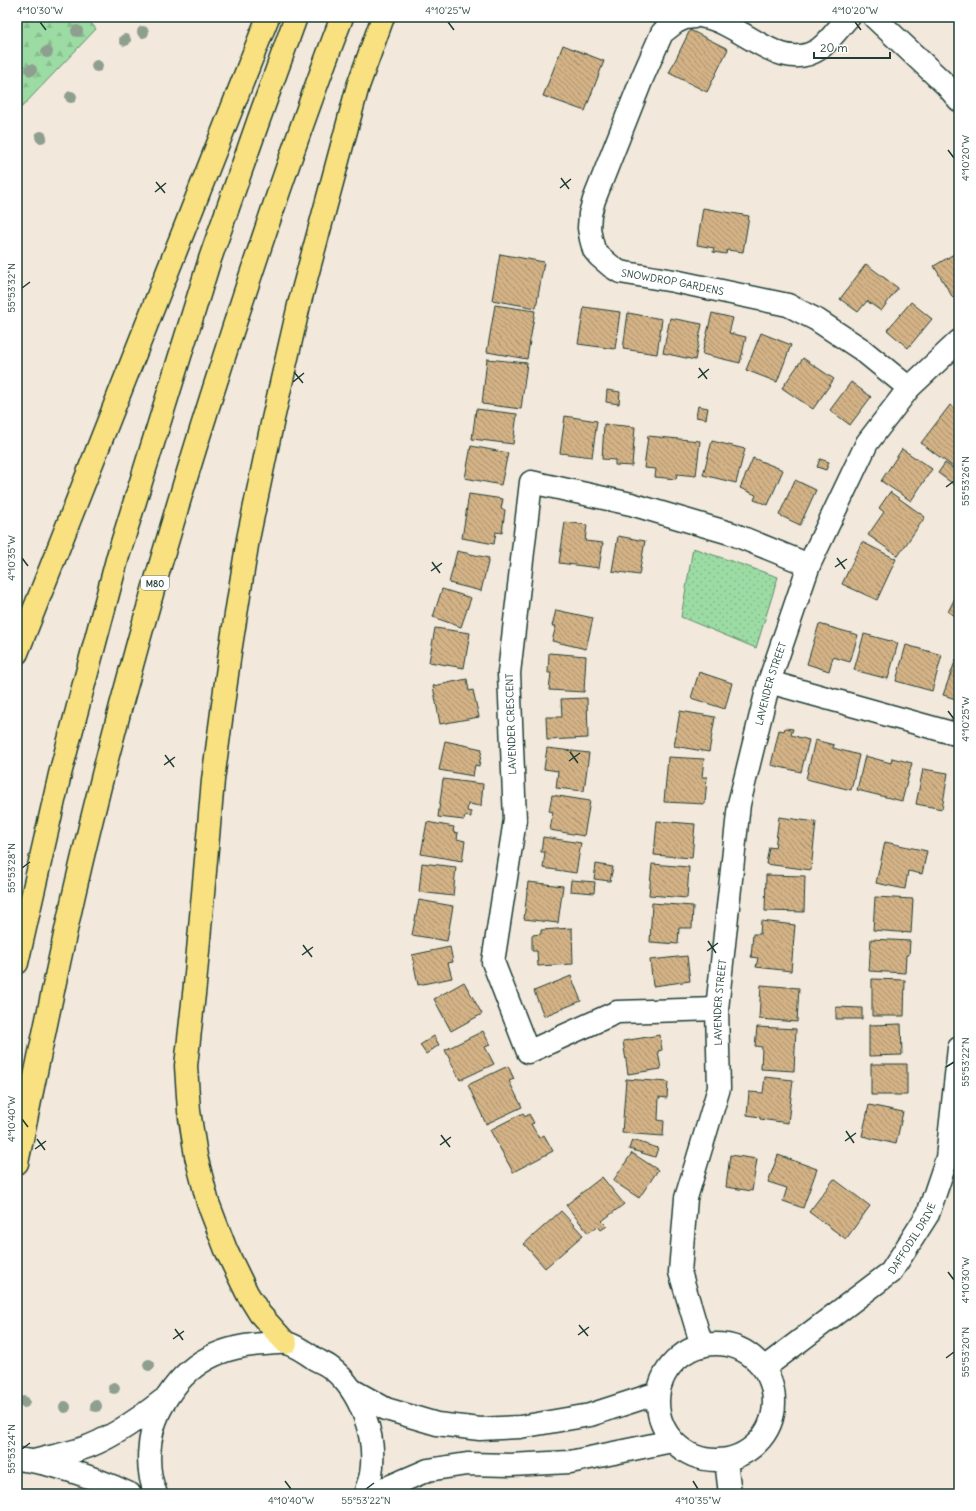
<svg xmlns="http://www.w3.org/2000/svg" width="976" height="1511" viewBox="0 0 976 1511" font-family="Delius,sans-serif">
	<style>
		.forest { fill: url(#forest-firs); stroke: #5e8c6c }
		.park { fill: url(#park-dots); stroke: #5e8c6c }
		.building { fill: url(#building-back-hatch); stroke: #1f3d34 }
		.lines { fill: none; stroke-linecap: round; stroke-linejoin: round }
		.minor-casing { stroke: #1f3d34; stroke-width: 25 }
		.tertiary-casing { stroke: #1f3d34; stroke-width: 25 }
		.motorway-casing { stroke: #1f3d34; stroke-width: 25 }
		.minor { stroke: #fff; stroke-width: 22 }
		.tertiary { stroke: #fff; stroke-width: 22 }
		.motorway { stroke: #f9e181; stroke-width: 22 }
		.tree { fill: #8f9f8f }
		.ticks { fill: none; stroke: #1f3d34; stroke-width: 1.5 }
		.labels { text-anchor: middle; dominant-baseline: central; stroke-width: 4; stroke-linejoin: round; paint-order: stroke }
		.shield { fill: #fff; stroke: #627771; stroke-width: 1 }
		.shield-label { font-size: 9px; font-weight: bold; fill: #1f3d34 }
		.street-label { font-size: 10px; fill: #1f3d34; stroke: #fff }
		.neatline { fill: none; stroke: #1f3d34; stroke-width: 1.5 }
		.ticks-label { font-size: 10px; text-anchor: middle; fill: #1f3d34 }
	</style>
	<defs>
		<pattern id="forest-firs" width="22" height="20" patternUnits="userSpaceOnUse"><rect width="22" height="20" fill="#9cdba3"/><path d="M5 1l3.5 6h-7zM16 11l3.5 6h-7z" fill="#86bd8d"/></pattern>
		<pattern id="park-dots" width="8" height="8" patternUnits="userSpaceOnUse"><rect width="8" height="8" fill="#9cdba3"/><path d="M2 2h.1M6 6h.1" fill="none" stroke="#86bd8d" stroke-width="1.8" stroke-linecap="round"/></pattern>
		<pattern id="building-back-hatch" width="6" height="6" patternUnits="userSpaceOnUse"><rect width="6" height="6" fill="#d3b286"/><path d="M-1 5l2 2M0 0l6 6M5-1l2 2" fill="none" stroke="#ab926e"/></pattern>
	</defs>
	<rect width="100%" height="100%" fill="#f2e8db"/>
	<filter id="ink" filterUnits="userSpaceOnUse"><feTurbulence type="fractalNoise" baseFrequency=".025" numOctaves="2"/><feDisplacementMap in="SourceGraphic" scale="8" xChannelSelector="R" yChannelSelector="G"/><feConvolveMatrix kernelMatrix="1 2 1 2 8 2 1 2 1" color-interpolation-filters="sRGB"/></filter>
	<g filter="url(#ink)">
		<path class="forest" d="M17,17H86L96,29L17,112Z"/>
		<path class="park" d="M693,548L778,577L756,648L681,617Z"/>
		<path class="building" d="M690,30L728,49L707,92L669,73Z
			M563,45L604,61L585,111L543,96Z
			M703,208L749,216L743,252L727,250L726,254L713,252L714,248L697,245Z
			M959,251V295L953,298L934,266Z
			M500,254L544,262L536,308L492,300Z
			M866,264L898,288L881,311L867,301L858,312L840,299Z
			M911,302L932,319L908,348L887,330Z
			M495,305L535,311L527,359L487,352Z
			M584,307L620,312L615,349L578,344Z
			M628,313L662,319L657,354L623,349Z
			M712,313L733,318L729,333L746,337L740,363L702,354Z
			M670,318L702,324L695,360L663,353Z
			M761,333L791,345L777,382L746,370Z
			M803,358L834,379L813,409L782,388Z
			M487,359L527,363L521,409L482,404Z
			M851,382L871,397L850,425L830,410Z
			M607,390L620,392L619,404L606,402Z
			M950,405L959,412V459L953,467L921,443Z
			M698,406L708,408L706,419L696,417Z
			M476,409L517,414L513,444L472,439Z
			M565,416L597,421L592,457L560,453Z
			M604,424L635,427L632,466L615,465V460L602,459Z
			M648,436L700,441L696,476L677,474L676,479L655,477L656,469L644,468Z
			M712,441L745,449L736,483L703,475Z
			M471,446L508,453L501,485L465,478Z
			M902,449L932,469L911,501L881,481Z
			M753,458L783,470L768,505L754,500L756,495L740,488Z
			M820,459L829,462L826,470L817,467Z
			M945,463L959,473V488L938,473Z
			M795,480L816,490L800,525L779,515Z
			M890,492L925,517L898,556L868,535L884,512L879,508Z
			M469,494L503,499L501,509L505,510L502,533L496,532L494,544L462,538Z
			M565,522L587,525L585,541L603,543L599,568L559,563Z
			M618,536L645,541L639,575L612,571Z
			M862,542L896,559L877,600L842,584Z
			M457,551L489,558L481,591L449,583Z
			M442,589L471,598L461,627L433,617Z
			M959,590V618L948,612Z
			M556,610L593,618L586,649L552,641L556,626H552Z
			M819,624L858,635L850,662L833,657L829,671L807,664Z
			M435,628L470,633L464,668L429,662Z
			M864,634L898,643L888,679L854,670Z
			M906,645L942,655L932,691L896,681Z
			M549,653L586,656L584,692L549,690L551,673H548Z
			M956,659L959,660V700L943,695Z
			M699,672L732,683L725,709L691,698Z
			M467,679L469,691L473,690L479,717L440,724L433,686Z
			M587,698L588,738L547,740L546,717H562L561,699Z
			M680,711L715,717L709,752L674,746Z
			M785,728L793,729L791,735L809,740L801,772L771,765L779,730L784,731Z
			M815,740L834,745L833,748L859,755L851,790L806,779Z
			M445,741L482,749L479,766L475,765L473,776L439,770Z
			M547,748L589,753L584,791L556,788L558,771L544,769Z
			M865,756L891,763L892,758L912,763L902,801L857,790Z
			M668,757L704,759L702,777H707L705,804L664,802Z
			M923,769L948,773L942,809L916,804Z
			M443,779L483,784L481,806L468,804L467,811L471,812V817L465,816L464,820L438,817Z
			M552,795L590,801L584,836L550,830L553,812L549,811Z
			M779,817L816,822L811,870L766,864L769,847L775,848Z
			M657,821L695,824L692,858L654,855Z
			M427,822L454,827L453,832L458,833L457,839L465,841L462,861L421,854Z
			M543,837L581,843L576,873L543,868L545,852H541Z
			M885,842L927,851L922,874L908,871L905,889L876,883Z
			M422,863L456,867L453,896L419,892Z
			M596,864L613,867L610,881L594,879Z
			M652,864L689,867L687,898L649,895Z
			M766,875L805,876L804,912L765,911Z
			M571,880L595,882L594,893L570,891Z
			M528,882L563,886L558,923L524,919Z
			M875,897L913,899L911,933L873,930Z
			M419,900L453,906L447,941L412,935Z
			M652,903L693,906L692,928H679L678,944L650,942Z
			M761,921L795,925L791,971L756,967L758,958L751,957L753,934H760Z
			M572,928L573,964L538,966L537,951H532V935L541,934V930Z
			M871,939L910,941L909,955H906L905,973L869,971Z
			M450,947L453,962L448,963L452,978L418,985L412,955Z
			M687,956L690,981L653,986L650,960Z
			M571,976L581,1001L544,1016L534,991Z
			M872,979L905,980L904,1016H872Z
			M464,982L482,1014L451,1031L434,999Z
			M761,985L799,988L797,1022L759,1019Z
			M836,1007L862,1008V1019H836Z
			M901,1024L902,1055L869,1056V1025Z
			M757,1027L796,1029L794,1071L761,1069L762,1047L755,1046Z
			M483,1031L490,1045L485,1047L494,1064L460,1080L445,1050Z
			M660,1035L662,1050L658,1051L661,1069L628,1074L623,1041Z
			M434,1036L439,1045L426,1054L420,1045Z
			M871,1064H907V1095H871Z
			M508,1066L514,1079L509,1081L522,1107L486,1124L468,1085Z
			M765,1077L793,1080L788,1123L760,1119V1117L747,1115L749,1092L763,1093Z
			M626,1079L668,1082L667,1098L659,1097L658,1120L664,1121L663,1136L622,1133Z
			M869,1105L903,1112L896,1144L862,1136Z
			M523,1113L525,1117L529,1114L534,1123L531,1124L539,1138L544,1135L553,1151L513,1172L490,1130Z
			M632,1140L658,1148L655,1157L629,1149Z
			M632,1153L658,1170L639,1198L613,1181Z
			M730,1155L757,1159L752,1191L726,1187Z
			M778,1155L817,1169L803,1208L783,1201L787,1188L768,1182Z
			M602,1177L624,1204L602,1221L607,1226L601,1230L598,1226L588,1233L566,1205Z
			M834,1179L870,1206L846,1239L809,1212Z
			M561,1211L583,1235L545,1268L524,1244Z"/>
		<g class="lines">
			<g class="minor-casing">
				<g id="minor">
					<path id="s1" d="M694,17L685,18L676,22L662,33L643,76L594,200L590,214L589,228L591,239L594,250L599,256L612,267L620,272L674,281L788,305L817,320L861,349L909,388"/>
					<path d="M704,17C742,23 781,75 819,49C829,42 840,26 849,17"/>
					<path d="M874,17L947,86L959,100"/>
					<path d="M769,682L959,735"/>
					<path d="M717,1009L617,1012L528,1052L493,962L515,820L509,673L531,482L631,504L733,534L809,565"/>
					<circle cx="716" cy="1402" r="58"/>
					<path id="s2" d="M702,1346L680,1272L686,1198L719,1088L717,1009L739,804L769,682L809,565L867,443L909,388L959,341"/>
					<path id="s3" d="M764,1368L891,1272L928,1214L947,1158L959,1048"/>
					<path d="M352,1390L386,1409L437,1424L480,1429L520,1427L590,1415L658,1393"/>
					<path d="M726,1460L730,1494"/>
					<path d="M376,1494L393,1485L428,1470L467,1464L510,1465L570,1462L672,1441"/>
				</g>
			</g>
			<g class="tertiary-casing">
				<path id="tertiary" d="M17,1459C56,1463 95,1478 130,1494
					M34,1461C49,1457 66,1454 81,1449C110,1440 140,1418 163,1400
					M156,1494C145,1469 148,1436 159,1412C181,1367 215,1346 265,1344C271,1344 279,1342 286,1343C294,1345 308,1354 315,1359C320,1362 326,1364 331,1368C361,1391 377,1437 371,1474C370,1480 367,1487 365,1494"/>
			</g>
			<g class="motorway-casing">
				<path id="motorway" d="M17,653L268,17
					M17,963L60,774L118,556L210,259L259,119L296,17
					M17,1163C36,1073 54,983 74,894C116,712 167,534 224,357C261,242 299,129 342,17
					M286,1343L260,1314L247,1293L226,1250L208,1203L196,1156L189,1111L186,1066L195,985L213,780L230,652L248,539L273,419L299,305L358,86L383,17"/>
			</g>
			<use href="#minor" class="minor"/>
			<use href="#tertiary" class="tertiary"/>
			<use href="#motorway" class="motorway"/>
		</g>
		<g class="tree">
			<circle cx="77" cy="31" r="6"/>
			<circle cx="143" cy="32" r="6"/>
			<circle cx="125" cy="40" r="6"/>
			<circle cx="47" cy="52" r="6"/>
			<circle cx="97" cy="66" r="6"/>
			<circle cx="31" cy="70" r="6"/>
			<circle cx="71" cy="97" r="6"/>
			<circle cx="41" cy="137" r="6"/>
			<circle cx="149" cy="1365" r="6"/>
			<circle cx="114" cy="1388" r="6"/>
			<circle cx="24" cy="1402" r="6"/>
			<circle cx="96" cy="1406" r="6"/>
			<circle cx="65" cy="1407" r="6"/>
		</g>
	</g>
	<path class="ticks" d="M40,22L46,30M448,22L454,30M855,22L861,30M948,150L954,158M561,178L569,189M156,182L165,193M560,188L571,179M155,192L166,183M22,288L30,282M699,368L707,379M294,372L303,383M698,378L709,369M293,382L304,373M946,487L954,481M22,558L28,566M837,558L845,569M432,562L440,573M835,567L847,559M431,571L442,563M948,711L954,719M570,752L578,763M165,755L174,767M569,761L580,753M164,765L175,757M22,868L30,862M708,941L716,953M303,945L312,957M707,951L718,943M302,955L313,947M946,1067L954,1062M22,1119L28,1127M846,1131L854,1143M441,1135L450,1147M37,1139L45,1150M845,1141L856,1133M440,1145L451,1137M35,1149L46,1141M948,1272L954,1280M579,1325L588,1336M175,1329L183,1340M578,1335L589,1327M173,1339L184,1331M946,1358L954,1352M22,1449L30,1443M285,1481L291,1489M693,1481L698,1489M366,1489L374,1483"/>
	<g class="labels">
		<rect class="shield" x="141" y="576" width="28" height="14" rx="3"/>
		<g class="shield-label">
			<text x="155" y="583">M80</text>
		</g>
		<g class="street-label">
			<text stroke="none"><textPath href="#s1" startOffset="356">SNOWDROP GARDENS</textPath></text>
			<text stroke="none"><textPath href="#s2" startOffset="676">LAVENDER STREET</textPath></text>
			<text transform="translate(511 724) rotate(-92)">LAVENDER CRESCENT</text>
			<text stroke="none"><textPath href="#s2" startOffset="352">LAVENDER STREET</textPath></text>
			<text stroke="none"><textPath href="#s3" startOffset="199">DAFFODIL DRIVE</textPath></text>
		</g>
	</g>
	<rect width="976" height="1511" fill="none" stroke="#fff" stroke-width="44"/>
	<path d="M814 52v6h76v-6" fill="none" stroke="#1f3d34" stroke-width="2"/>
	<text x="820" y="52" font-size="12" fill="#1f3d34" stroke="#ffffff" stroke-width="3" paint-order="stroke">20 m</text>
	<rect x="22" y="22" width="932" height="1467" class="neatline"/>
	<g class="ticks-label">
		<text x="40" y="14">4°10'30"W</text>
		<text x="448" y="14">4°10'25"W</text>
		<text x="855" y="14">4°10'20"W</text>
		<text transform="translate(965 158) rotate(-90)" y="4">4°10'20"W</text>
		<text transform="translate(11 288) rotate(-90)" y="4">55°53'32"N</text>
		<text transform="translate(965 481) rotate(-90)" y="4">55°53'26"N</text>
		<text transform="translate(11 558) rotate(-90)" y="4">4°10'35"W</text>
		<text transform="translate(965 719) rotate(-90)" y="4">4°10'25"W</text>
		<text transform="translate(11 868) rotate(-90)" y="4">55°53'28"N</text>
		<text transform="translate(965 1062) rotate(-90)" y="4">55°53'22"N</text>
		<text transform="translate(11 1119) rotate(-90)" y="4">4°10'40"W</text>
		<text transform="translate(965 1280) rotate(-90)" y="4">4°10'30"W</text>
		<text transform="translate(965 1352) rotate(-90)" y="4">55°53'20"N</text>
		<text transform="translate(11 1449) rotate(-90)" y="4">55°53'24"N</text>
		<text x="291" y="1504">4°10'40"W</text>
		<text x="366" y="1504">55°53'22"N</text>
		<text x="698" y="1504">4°10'35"W</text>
	</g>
</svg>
